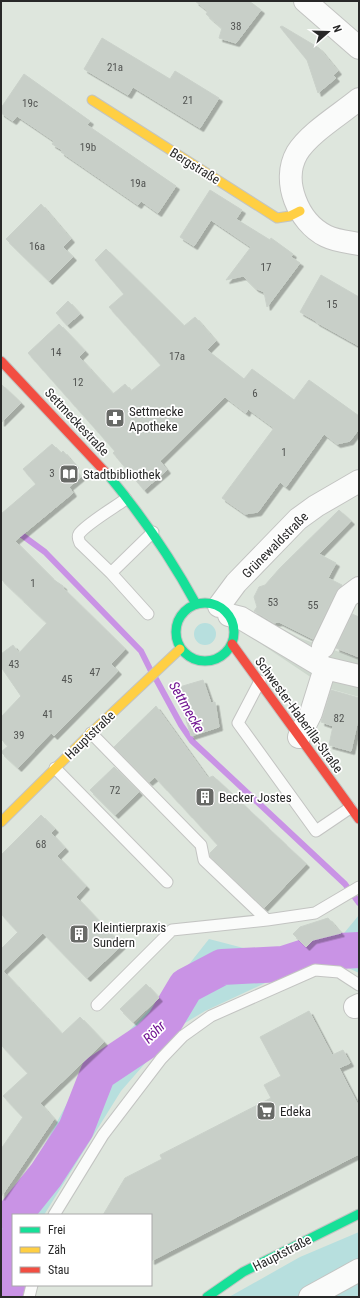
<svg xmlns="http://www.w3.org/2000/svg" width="360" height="1298" viewBox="0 0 360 1298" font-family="'Roboto Condensed',sans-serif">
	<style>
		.green { fill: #b7dfde }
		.plaza { fill: #cdd7cd }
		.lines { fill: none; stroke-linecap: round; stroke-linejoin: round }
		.stream { stroke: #c993e5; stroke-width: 6 }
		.river { stroke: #c993e5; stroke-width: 36 }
		.building { fill: #c8cfc8; stroke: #cad1ca; filter: url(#shadow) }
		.lane-casing { stroke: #c3c4c2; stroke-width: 13 }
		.street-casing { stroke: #c3c4c2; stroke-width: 24 }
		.fast-casing { stroke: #c3c4c2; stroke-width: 11 }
		.slow-casing { stroke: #c3c4c2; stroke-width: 11 }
		.jam-casing { stroke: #c3c4c2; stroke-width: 11 }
		.lane { stroke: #fafbfa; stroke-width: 11 }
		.street { stroke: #fafbfa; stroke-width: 22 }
		.fast { stroke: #16e098; stroke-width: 9 }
		.slow { stroke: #ffcf43; stroke-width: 9 }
		.jam { stroke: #f24e42; stroke-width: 9 }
		.labels { text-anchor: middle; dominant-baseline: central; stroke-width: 3.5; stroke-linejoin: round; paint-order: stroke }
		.number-label { font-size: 11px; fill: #525452 }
		.street-label { font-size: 13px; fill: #282828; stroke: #fff }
		.poi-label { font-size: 13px; fill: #282828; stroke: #fff; text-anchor: start }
		.water-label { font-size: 14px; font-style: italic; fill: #701291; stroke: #fff }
	</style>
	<defs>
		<filter id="shadow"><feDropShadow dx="3.5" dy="3.5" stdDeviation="0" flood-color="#0004"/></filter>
	</defs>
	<rect width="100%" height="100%" fill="#dee6dd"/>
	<path class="green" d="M194 634a11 11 0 1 1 22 0a11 11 0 1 1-22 0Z
		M359,915V973L338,963L310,962L205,1011L175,1029L121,1091L44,1215H13V1285H22L18,1297H1V1225L77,1085L171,987L209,939L278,957L307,950L340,938Z
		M359,1232V1297H229L300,1257Z"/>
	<path class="plaza" d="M242,608L300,638L359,659V697L327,688L240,630Z"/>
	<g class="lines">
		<path class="stream" d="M15,530L45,552L141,651L151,671
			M156,679L181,725L192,741L345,884L359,903"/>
		<path class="river" d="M14,1215L46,1175L76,1129L98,1073L149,1039L164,1023L186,986L222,967L283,964L320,952L359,950
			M1,1247L2,1255L12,1273L9,1297"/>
	</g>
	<path class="building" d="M195,1H249L261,10L236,43L219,38L222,28L206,14L208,11Z
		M282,26L319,48L338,71L333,75L336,78L318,93L307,60L280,27Z
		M102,38L170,79L175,71L219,98L200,128L133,87L128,95L84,69Z
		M24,74L90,121L87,125L176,186L158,213L141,201L138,205L61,152L62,150L52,144L54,141L17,116L13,121L1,113V108Z
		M210,190L242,210L236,219L270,240L271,238L293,254L291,257L300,263L267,307L264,292L255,288L243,276L226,280L251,247L211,220L194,246L180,237Z
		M41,204L71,239L63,247L73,257L49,281L6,239Z
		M106,249L184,326L195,317L216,341L207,350L244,379L252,369L294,400L309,380L359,416V429L350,441L337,444L324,434L286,487L280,482L258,512L245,514L222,498L274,428L248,409L246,413L225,397L160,461L167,470L144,490L113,453L115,451L28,353L59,324L85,351L79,357L113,394L125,384L131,391L161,365L109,307L124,294L95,260Z
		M321,275L359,297V346L316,322V321L300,312Z
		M68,301L80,314L67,325L56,313Z
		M1,384L21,403L1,423Z
		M52,444L61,453L63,451L75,465L72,467L81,477L69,487L73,493L15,541L54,580L63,586V588L125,649L111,664L118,671L54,736L51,733L18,768L1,752L8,746L1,739V717L21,696L1,667V654L13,645L19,653L47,623L1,579V514L36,484L23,469Z
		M339,510L351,521L319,554L336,563L328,578L342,585L336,592L313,639L279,622L274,623L254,611L257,607L254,597L259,587L265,585L280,568Z
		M352,614L359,617V657L336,648Z
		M203,680L211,703L215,702L219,727L191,736L176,688Z
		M331,690L359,698V715L351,751L329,745L333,726L321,722Z
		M156,706L208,778L213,776L306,864L264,908L210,856V853L218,845L155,777L149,782L114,747Z
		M114,767L139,792L115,815L90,790Z
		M41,815L55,829L51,833L65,848L57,856L86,886L76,897L122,945L87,978L43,933L3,971L62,1034L80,1017L104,1042L40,1103L54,1119L1,1197V1149L23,1117L3,1096L28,1073L1,1045V949L18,932L1,914V855Z
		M328,918L341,933L313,940L306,947L293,934L300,927Z
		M146,984L159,998L133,1022L120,1009Z
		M309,1011L332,1055L343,1050L350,1063L339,1068L359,1107V1154L151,1261V1215H103L125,1178L162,1159L160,1155L271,1098L264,1085L281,1076L260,1037Z"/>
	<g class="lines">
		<g class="lane-casing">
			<path id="lane" d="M126,499C115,507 86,524 79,534C77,537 79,540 80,543L111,573L148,614
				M111,573L153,532
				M260,681L238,723L316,831L350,808
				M91,733L201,845L204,860L267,920L315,913L359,887
				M55,768L167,882
				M97,1005L172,930L267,920
				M54,1215L103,1135L161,1059L183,1036L211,1016L315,970L339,972L359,985
				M29,1297L32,1285"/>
		</g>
		<g class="street-casing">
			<path id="street" d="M305,1L359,48
				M359,99C341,114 309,133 297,153C281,181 298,222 326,236C336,241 349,242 359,244
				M219,606L236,583L298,519L316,506L359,481
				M229,615L241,618L325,668L359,676
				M323,647L347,597L359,588
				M299,737L311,713L325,668
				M355,1007L359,1005
				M310,1297L359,1270"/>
		</g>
		<g class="fast-casing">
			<path id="fast" d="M109,476C142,516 171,558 196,604
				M176 632a29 29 0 1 1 58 0a29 29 0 1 1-58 0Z
				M207,1297L243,1272L359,1214"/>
		</g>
		<g class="slow-casing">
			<path id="slow" d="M92,100L277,218L290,216L300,211
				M1,822L91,733L180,649"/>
		</g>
		<g class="jam-casing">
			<path id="jam" d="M1,361L109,476
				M232,644L359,819"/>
		</g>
		<use href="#lane" class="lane"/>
		<use href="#street" class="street"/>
		<use href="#fast" class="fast"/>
		<use href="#slow" class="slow"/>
		<use href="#jam" class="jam"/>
	</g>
	<defs>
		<g id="pharmacy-square" transform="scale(1)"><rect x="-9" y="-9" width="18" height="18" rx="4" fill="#686a67" stroke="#fff"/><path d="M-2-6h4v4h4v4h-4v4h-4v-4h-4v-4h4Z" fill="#fff"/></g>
		<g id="library-square" transform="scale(1)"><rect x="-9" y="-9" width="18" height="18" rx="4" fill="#686a67" stroke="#fff"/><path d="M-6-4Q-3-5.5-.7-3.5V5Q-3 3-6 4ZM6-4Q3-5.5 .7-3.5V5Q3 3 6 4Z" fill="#fff"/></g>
		<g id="building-square" transform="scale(1)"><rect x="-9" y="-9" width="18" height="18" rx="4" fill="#686a67" stroke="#fff"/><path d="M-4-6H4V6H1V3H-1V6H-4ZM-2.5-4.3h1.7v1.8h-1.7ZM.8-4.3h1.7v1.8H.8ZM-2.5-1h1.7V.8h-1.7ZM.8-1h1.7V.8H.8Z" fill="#fff"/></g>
		<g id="supermarket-square" transform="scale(1)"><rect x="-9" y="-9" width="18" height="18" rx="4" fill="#686a67" stroke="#fff"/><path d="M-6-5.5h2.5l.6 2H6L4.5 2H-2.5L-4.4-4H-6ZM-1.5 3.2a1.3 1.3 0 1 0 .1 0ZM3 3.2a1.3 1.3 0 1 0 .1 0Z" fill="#fff"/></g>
	</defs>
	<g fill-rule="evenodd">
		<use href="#pharmacy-square" x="115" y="418"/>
		<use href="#library-square" x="69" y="474"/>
		<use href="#building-square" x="205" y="797"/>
		<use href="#building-square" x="79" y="934"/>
		<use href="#supermarket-square" x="266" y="1111"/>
	</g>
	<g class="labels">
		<g class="number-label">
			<text x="236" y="26">38</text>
			<text x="115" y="67">21a</text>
			<text x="188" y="100">21</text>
			<text x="30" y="103">19c</text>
			<text x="88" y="147">19b</text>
			<text x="138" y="183">19a</text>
			<text x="37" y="246">16a</text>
			<text x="266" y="267">17</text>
			<text x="332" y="304">15</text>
			<text x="56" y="352">14</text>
			<text x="177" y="356">17a</text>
			<text x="78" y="382">12</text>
			<text x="255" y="393">6</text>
			<text x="284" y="452">1</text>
			<text x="52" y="473">3</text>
			<text x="33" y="583">1</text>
			<text x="273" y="602">53</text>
			<text x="313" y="605">55</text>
			<text x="14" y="664">43</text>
			<text x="95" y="672">47</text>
			<text x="67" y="679">45</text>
			<text x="48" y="714">41</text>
			<text x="339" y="718">82</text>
			<text x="19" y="735">39</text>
			<text x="115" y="790">72</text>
			<text x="41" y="844">68</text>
		</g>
		<g class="street-label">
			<text transform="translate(195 166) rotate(32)">Bergstraße</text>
			<text transform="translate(77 422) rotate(47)">Settmeckestraße</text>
			<text transform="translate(275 545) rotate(-45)">Grünewaldstraße</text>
			<text transform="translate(299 715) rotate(54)">Schwester-Haberilla-Straße</text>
			<text transform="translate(90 735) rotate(-44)">Hauptstraße</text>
			<text transform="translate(282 1253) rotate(-27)">Hauptstraße</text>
		</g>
		<g class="poi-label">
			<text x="129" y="411">Settmecke<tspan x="129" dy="15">Apotheke</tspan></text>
			<text x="83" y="474">Stadtbibliothek</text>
			<text x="219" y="797">Becker Jostes</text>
			<text x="93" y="927">Kleintierpraxis<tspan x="93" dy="15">Sundern</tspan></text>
			<text x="280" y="1111">Edeka</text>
		</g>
		<g class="water-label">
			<text transform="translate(187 707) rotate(60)">Settmecke</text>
			<text transform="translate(154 1032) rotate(-45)">Röhr</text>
		</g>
	</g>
	<rect width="360" height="1298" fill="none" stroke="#282828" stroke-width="4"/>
	<rect x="12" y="1214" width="140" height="72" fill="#ffffff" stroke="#a9a9a9"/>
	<rect x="20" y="1227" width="20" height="6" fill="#16e098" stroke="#a9a9a9"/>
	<text x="48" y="1234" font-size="12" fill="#282828">Frei</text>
	<rect x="20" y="1247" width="20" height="6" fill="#ffcf43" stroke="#a9a9a9"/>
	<text x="48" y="1254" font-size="12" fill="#282828">Zäh</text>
	<rect x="20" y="1267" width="20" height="6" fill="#f24e42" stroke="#a9a9a9"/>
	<text x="48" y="1274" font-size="12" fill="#282828">Stau</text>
	<g transform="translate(328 32) rotate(70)" stroke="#ffffff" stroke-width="3" paint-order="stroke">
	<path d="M0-3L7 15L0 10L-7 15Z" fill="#282828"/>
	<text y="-6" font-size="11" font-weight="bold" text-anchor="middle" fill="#282828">N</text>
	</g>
</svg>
